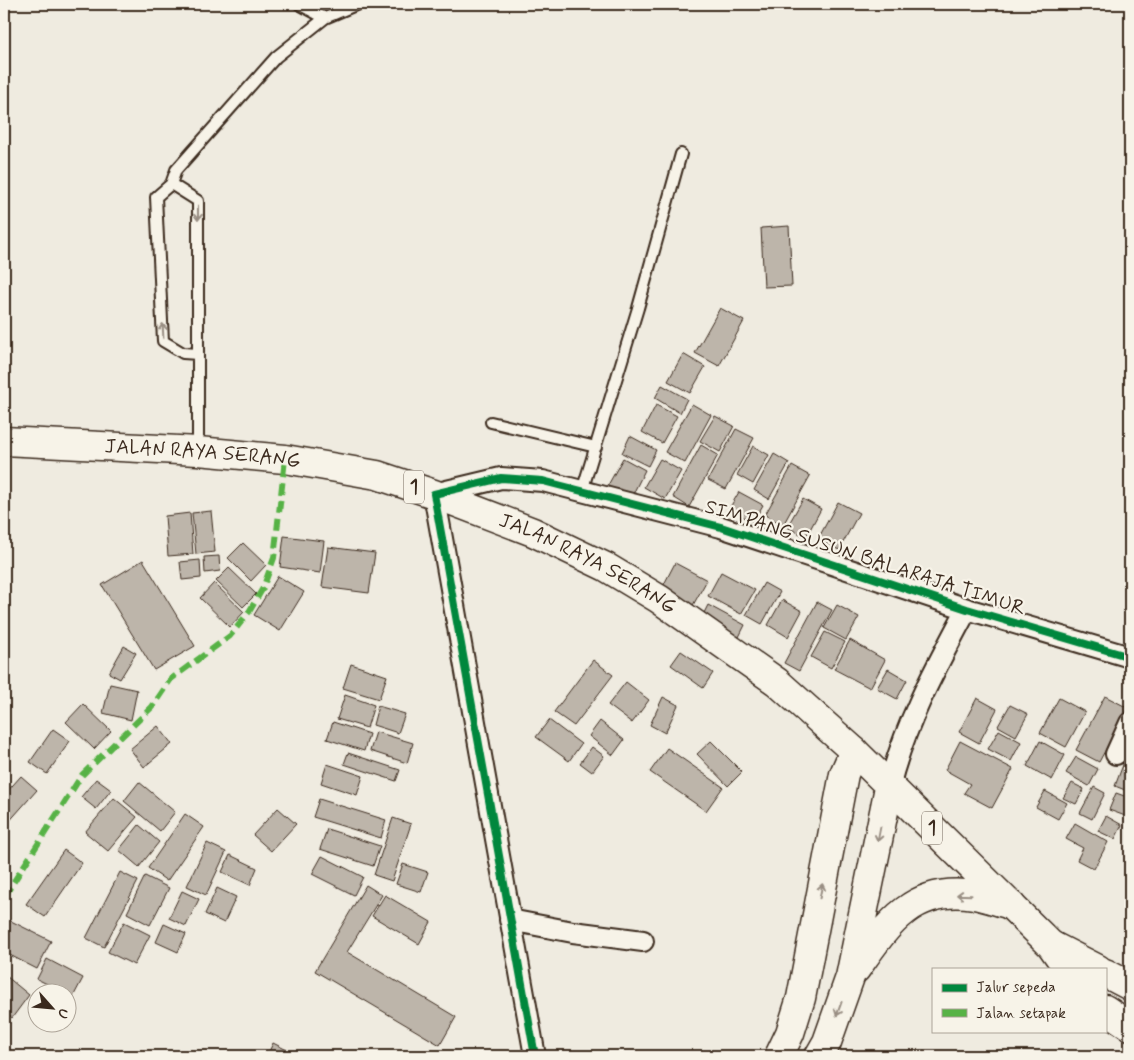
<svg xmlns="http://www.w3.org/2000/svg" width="1134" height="1060" viewBox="0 0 1134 1060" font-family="Mynerve,sans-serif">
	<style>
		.building { fill: #bdb5aa; stroke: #3b2a1e }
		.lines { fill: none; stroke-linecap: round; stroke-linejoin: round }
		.service-casing { stroke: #3b2a1e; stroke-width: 14 }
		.minor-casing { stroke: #3b2a1e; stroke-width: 24 }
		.trunk-casing { stroke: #3b2a1e; stroke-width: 31 }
		.motorway-casing { stroke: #3b2a1e; stroke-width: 31 }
		.service { stroke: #f7f3e8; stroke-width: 10 }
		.minor { stroke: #f7f3e8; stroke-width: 20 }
		.trunk { stroke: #f7f3e8; stroke-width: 28 }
		.motorway { stroke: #f7f3e8; stroke-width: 28 }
		.quiet { stroke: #57b245; stroke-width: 6; stroke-dasharray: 12 6; stroke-linecap: butt }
		.cycleway-casing { stroke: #f7f3e8; stroke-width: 11 }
		.cycleway { stroke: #00873e; stroke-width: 8 }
		.oneway { stroke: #998e83 }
		.labels { text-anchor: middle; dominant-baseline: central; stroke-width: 4.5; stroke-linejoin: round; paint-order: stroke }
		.shield { fill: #f7f3e8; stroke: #73665b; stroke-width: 1 }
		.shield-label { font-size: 19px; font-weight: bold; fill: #3b2a1e }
		.street-label { font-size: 20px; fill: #3b2a1e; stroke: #f7f3e8 }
	</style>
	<rect width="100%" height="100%" fill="#efebe0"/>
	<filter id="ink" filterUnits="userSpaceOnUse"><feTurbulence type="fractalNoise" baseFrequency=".02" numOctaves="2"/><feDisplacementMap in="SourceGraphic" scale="10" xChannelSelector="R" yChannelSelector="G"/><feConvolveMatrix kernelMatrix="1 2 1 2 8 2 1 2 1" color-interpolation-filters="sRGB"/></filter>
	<g filter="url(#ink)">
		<path class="building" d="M789,226L792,286L764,287L761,228Z
			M720,308L744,321L719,366L695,353Z
			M683,354L705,367L690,393L668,381Z
			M662,385L687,399L680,413L655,398Z
			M692,404L711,415L685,463L665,452Z
			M656,405L677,416L662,443L642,432Z
			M715,416L734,426L720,452L700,441Z
			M736,429L754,438L726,489L708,480Z
			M630,436L656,450L648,466L622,453Z
			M701,445L718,455L689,507L673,497Z
			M753,446L769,455L753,484L737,475Z
			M774,454L789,463L769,499L754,490Z
			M623,458L645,470L631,498L607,487Z
			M660,459L681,471L665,499L644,487Z
			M792,466L810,476L783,525L765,515Z
			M739,492L763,505L753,522L729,509Z
			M803,499L821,509L806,537L787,527Z
			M838,502L859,513L839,550L818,539Z
			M211,511L215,552L196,554L192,513Z
			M190,513L193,554L168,556L165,516Z
			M284,536L324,541L320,573L280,567Z
			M243,543L266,565L251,581L228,558Z
			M328,547L375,553L369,593L322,587Z
			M219,556L220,571L205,573L204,557Z
			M143,560L195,646L154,670L102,585Z
			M200,560L201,578L182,580L180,562Z
			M675,563L707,580L692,607L661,590Z
			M229,568L256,594L243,607L216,581Z
			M721,572L755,590L741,614L708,596Z
			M278,576L304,592L280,631L254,615Z
			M214,583L244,612L230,627L200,598Z
			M764,583L780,592L762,624L746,615Z
			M782,600L802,611L788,637L768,625Z
			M817,602L832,610L799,671L784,663Z
			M708,605L745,625L737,641L700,621Z
			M837,605L859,617L846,640L824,628Z
			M825,632L845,642L831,668L811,657Z
			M850,640L885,660L870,688L834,669Z
			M124,646L136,653L120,679L109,673Z
			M681,651L713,673L703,688L671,665Z
			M593,660L613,675L574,726L554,712Z
			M351,664L387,676L379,699L343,688Z
			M888,669L907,680L897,699L877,688Z
			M626,682L649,700L632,723L608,705Z
			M110,684L137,690L131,720L103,713Z
			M345,695L374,705L367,728L337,719Z
			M1105,696L1128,708L1099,762L1076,750Z
			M663,697L678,705L665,733L650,725Z
			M977,698L997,709L979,743L959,732Z
			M1059,698L1085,712L1066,747L1040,733Z
			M83,704L111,731L94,749L66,722Z
			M1010,705L1028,714L1016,736L998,726Z
			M378,706L405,714L398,733L373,725Z
			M549,720L581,744L569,761L536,737Z
			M600,721L624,740L613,755L589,736Z
			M333,722L369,734L364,751L327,739Z
			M158,726L172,744L144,767L130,749Z
			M53,729L70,741L47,774L30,762Z
			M999,730L1021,742L1011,761L988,749Z
			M376,732L413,743L407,763L370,751Z
			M711,741L742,772L728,786L697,754Z
			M960,741L1013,769L992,808L964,793L970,784L945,770Z
			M1040,741L1065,755L1052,780L1027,766Z
			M592,747L604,756L592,772L580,763Z
			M667,748L723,787L706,811L650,772Z
			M1129,749L1130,750V792L1115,786Z
			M348,753L400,770L396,781L344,764Z
			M1076,757L1098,769L1089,786L1066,773Z
			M327,764L363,776L357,795L321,783Z
			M21,776L37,790L6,825L4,823V795Z
			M96,779L111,790L96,809L81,797Z
			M139,782L175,812L160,831L124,801Z
			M1072,783L1084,789L1076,804L1063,798Z
			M1094,787L1105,793L1092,819L1080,813Z
			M1045,791L1067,803L1058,819L1036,807Z
			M1116,793L1130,798L1128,817L1109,810Z
			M114,798L137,817L108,851L85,832Z
			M319,799L386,820L381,838L313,817Z
			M278,808L296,824L271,851L253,835Z
			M185,814L204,827L167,881L148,868Z
			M1106,816L1122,825L1115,839L1098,831Z
			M393,818L411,824L392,881L374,875Z
			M1075,823L1108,842L1094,869L1077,860L1083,848L1066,839Z
			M139,825L159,842L139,867L119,850Z
			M327,829L380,846L373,866L320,849Z
			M207,843L226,852L206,895L187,886Z
			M64,850L82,863L45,917L26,904Z
			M230,855L257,868L250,885L222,872Z
			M322,856L363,877L354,895L312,874Z
			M403,864L428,872L421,892L396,884Z
			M120,872L138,881L104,947L86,938Z
			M145,876L169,888L150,925L127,913Z
			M366,885L382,895L347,952L456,1017L440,1045L315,971Z
			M217,888L236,897L224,923L205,914Z
			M182,891L199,899L186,926L169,918Z
			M385,895L431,922L419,944L372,916Z
			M9,920L51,941L37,969L4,952V930Z
			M124,922L150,935L134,965L108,952Z
			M164,924L186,934L178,952L156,942Z
			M47,959L83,978L73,997L37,979Z
			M6,976L29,995L12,1018L4,1011Z
			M273,1043L299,1056H267Z"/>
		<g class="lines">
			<g class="service-casing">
				<path id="service" d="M299,4L325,18
					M171,184L176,170L276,57L325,18L358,4
					M198,354L183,353L163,341L156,197L171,184L198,201V451
					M491,422L596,447
					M582,491L638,308L681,154"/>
			</g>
			<g class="minor-casing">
				<path id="minor" d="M1116,754L1130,723
					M889,787C905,723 936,667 967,609
					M510,920L573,932L643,941
					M535,1056L434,494L501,478L543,481L721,527L967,609L1130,657"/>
			</g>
			<g class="trunk-casing">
				<g id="trunk">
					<path id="s1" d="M4,441L198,451L285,459L377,475L434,494L533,532L606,567L659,599L777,682L854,751L1051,945L1068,969"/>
					<path d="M1053,946L1098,969"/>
					<path d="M1105,973L1130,986"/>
					<path d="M1105,1009L1130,1026"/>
				</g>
			</g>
			<g class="motorway-casing">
				<path id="motorway" d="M856,969C887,925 913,885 974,895C986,897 999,902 1011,905
					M779,1056L790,1033L801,998L844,774L854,751
					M819,1056L827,1042L850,977L889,787"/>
			</g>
			<use href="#service" class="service"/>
			<use href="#minor" class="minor"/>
			<use href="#trunk" class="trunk"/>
			<use href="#motorway" class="motorway"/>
			<path class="quiet" d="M4,897L82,775L152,707L171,679L230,636L249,612L263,588L274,558L285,459"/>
			<g class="cycleway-casing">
				<path id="cycleway" d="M535,1056L434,494L501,478L543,481L721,527L967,609L1130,657"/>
			</g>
			<use href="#cycleway" class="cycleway"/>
		</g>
		<defs><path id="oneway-shaft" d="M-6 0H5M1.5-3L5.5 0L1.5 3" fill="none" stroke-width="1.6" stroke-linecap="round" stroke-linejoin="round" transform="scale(1.25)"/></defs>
		<g class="oneway">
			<use href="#oneway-shaft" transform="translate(198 213) rotate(90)"/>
			<use href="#oneway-shaft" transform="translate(163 331) rotate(-93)"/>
			<use href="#oneway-shaft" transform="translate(879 834) rotate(101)"/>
			<use href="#oneway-shaft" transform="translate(821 891) rotate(-79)"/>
			<use href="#oneway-shaft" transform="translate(964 895) rotate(-178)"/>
			<use href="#oneway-shaft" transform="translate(839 1009) rotate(110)"/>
		</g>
	</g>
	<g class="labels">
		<g class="shield">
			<rect x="404" y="470.5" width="20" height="33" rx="4"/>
			<rect x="922" y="811.5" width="20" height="33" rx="4"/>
		</g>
		<g class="shield-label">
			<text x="414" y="487">1</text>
			<text x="932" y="828">1</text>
		</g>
		<g class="street-label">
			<text stroke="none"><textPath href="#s1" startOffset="199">JALAN RAYA SERANG</textPath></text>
			<text transform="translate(865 558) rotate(18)">SIMPANG SUSUN BALARAJA TIMUR</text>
			<text stroke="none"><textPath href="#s1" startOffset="604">JALAN RAYA SERANG</textPath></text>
		</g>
	</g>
	<rect width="1134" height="1060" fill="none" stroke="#f7f3e8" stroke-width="20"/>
	<rect x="10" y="10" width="1114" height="1040" fill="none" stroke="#3b2a1e" stroke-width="2" filter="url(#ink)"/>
	<rect x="932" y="968" width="175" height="65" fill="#f7f3e8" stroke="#aca397"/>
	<rect x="942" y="984" width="25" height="8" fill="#00873e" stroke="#aca397"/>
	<text x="976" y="992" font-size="15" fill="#3b2a1e">Jalur sepeda</text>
	<rect x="942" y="1009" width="25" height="8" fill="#57b245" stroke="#aca397"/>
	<text x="976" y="1018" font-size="15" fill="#3b2a1e">Jalan setapak</text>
	<g transform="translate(52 1008) rotate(117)"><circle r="24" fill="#f7f3e8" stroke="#aca397"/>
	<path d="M0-4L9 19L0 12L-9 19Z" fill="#3b2a1e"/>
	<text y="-8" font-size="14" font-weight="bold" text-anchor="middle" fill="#3b2a1e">U</text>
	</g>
</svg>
